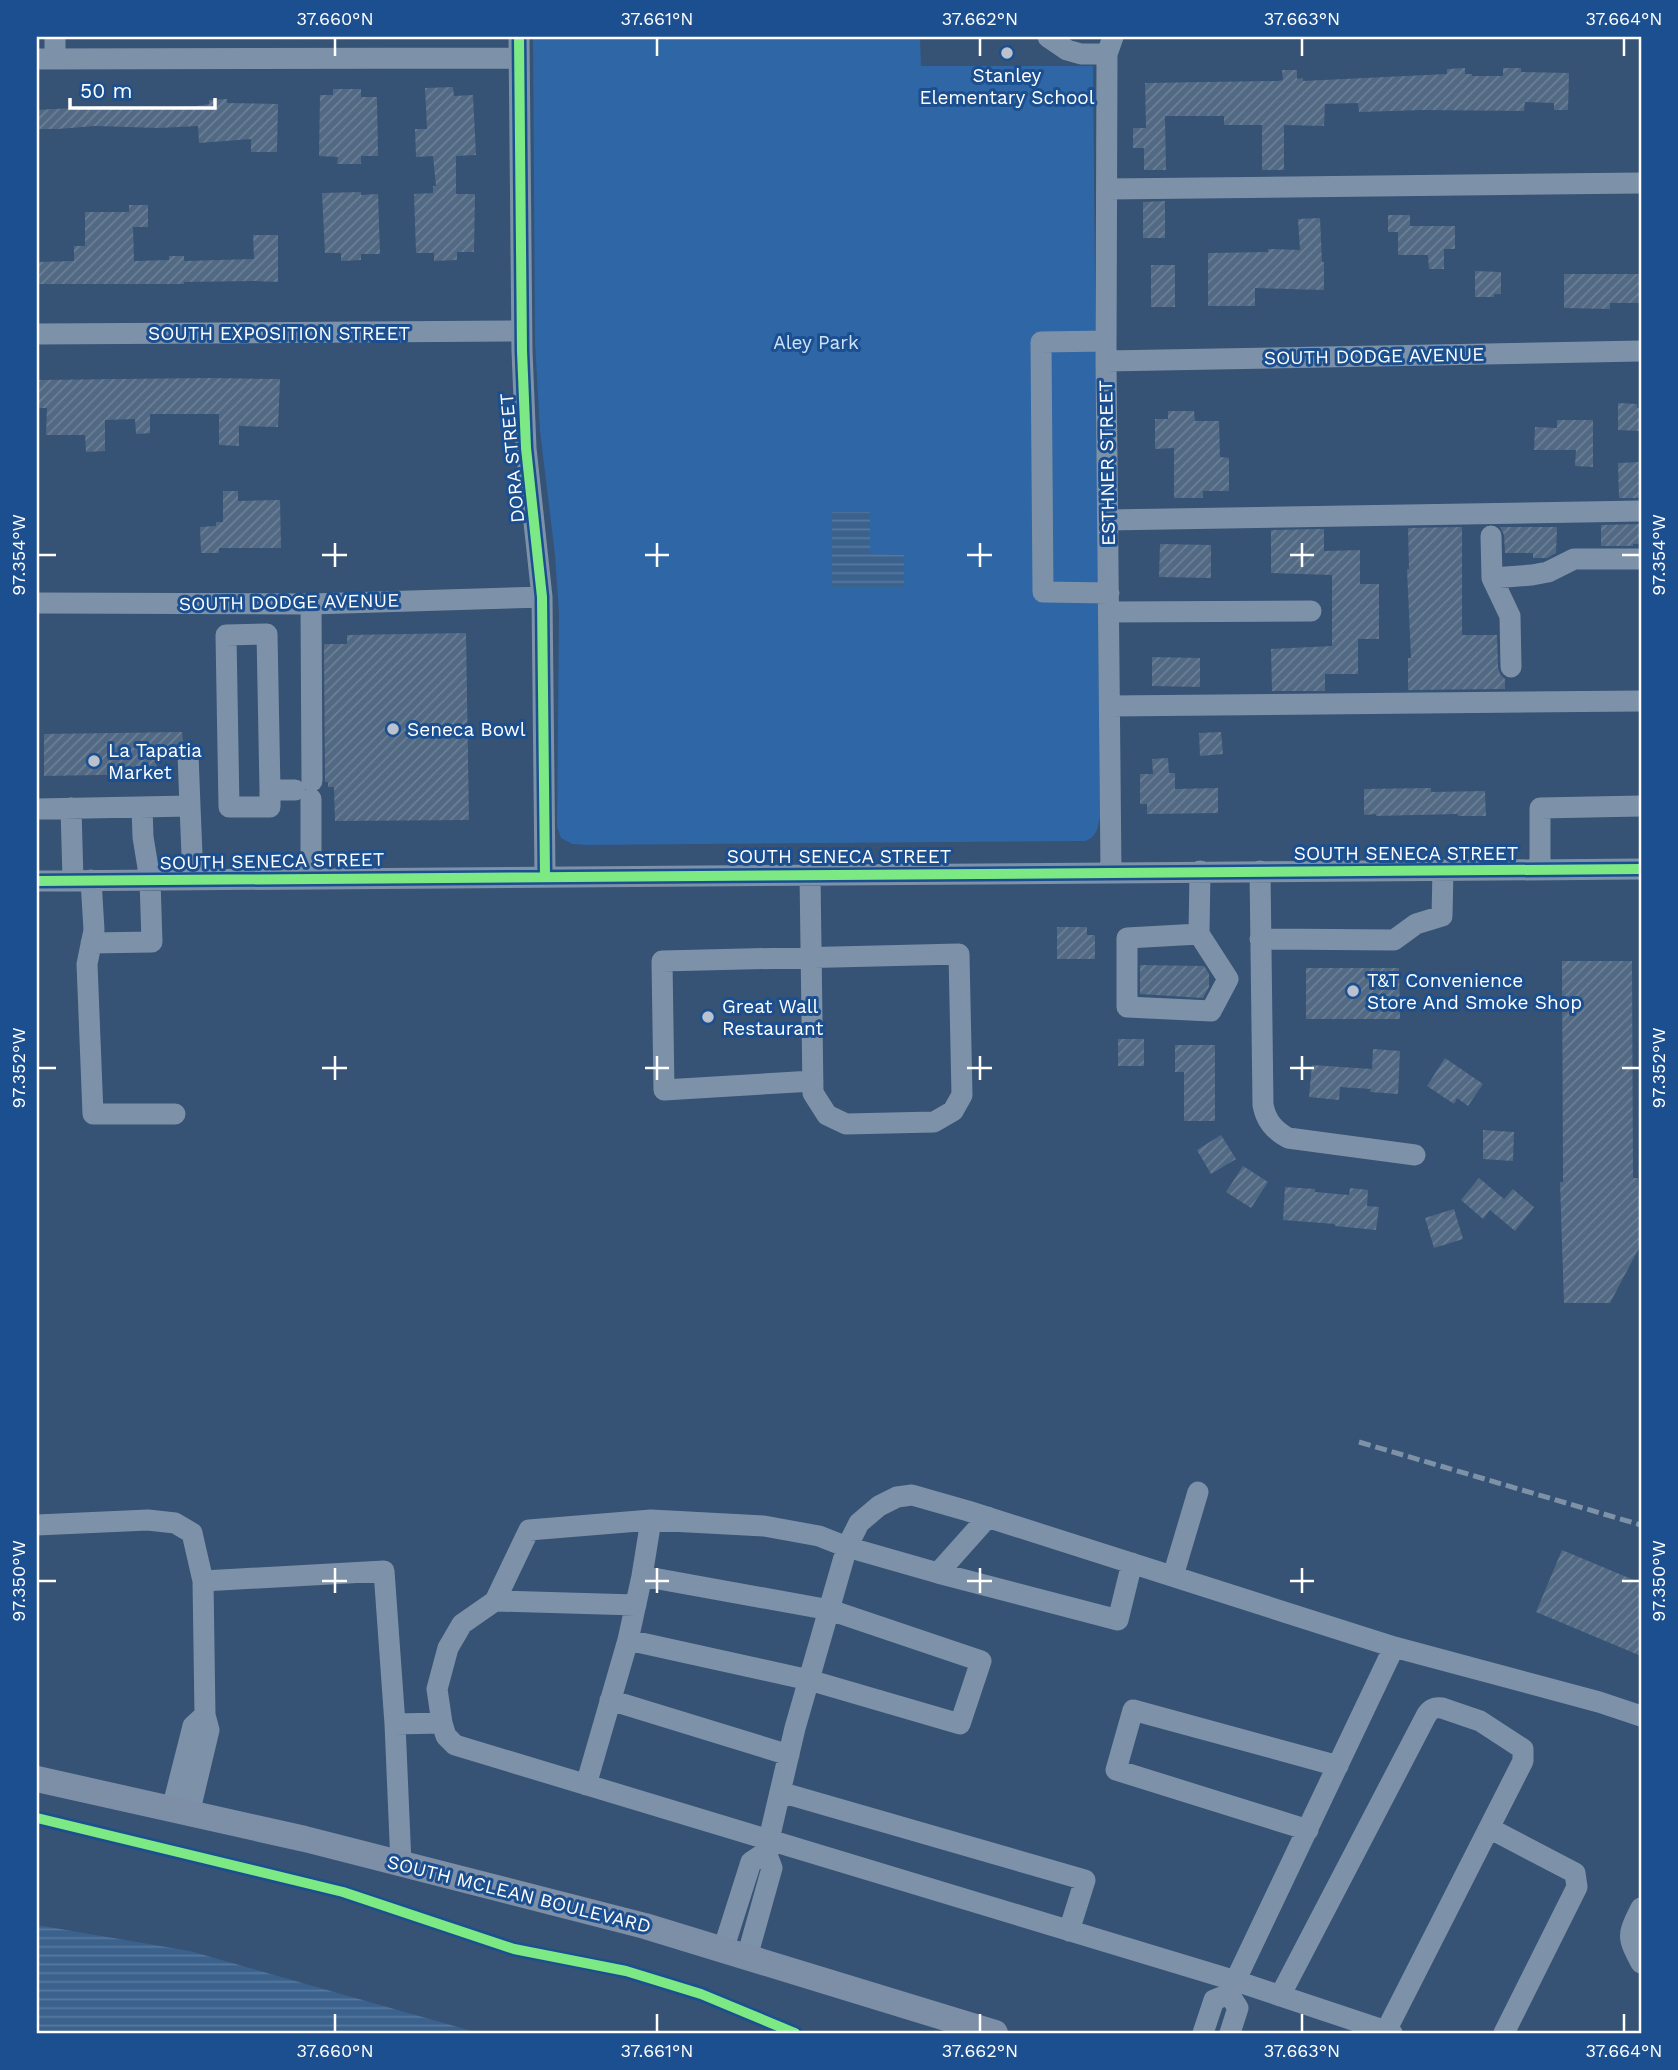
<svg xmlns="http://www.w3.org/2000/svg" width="1678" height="2070" viewBox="0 0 1678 2070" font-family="'Work Sans',sans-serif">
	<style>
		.green { fill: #2f66a5 }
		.water { fill: url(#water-rules) }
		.building { fill: url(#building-hatch) }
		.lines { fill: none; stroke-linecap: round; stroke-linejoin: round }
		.minor { stroke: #7d92a8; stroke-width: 21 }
		.major { stroke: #7d8ea7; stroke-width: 26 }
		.rail { stroke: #7e92a7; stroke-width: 5; stroke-dasharray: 12 5; stroke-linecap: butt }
		.cycleway-casing { stroke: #1b4f8f; stroke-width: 15 }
		.cycleway { stroke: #7ce984; stroke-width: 10 }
		.ticks { fill: none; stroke: #fff; stroke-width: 2.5 }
		.poi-dot { fill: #b9c2ce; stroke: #1b4f8f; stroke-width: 2.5 }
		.labels { text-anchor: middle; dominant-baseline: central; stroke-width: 6; stroke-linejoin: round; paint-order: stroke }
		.poi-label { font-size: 19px; fill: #fff; stroke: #1b4f8f; text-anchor: start }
		.street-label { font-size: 19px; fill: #fff; stroke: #1b4f8f }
		.park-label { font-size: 19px; fill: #cfe3fa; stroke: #1b4f8f }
		.neatline { fill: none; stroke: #fff; stroke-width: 2.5 }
		.ticks-label { font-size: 18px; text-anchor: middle; fill: #fff }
	</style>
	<defs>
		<pattern id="water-rules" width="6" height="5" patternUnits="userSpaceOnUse" patternTransform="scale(1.75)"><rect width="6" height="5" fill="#3b618d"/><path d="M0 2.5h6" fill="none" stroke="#58799e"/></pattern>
		<pattern id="building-hatch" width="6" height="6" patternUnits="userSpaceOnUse" patternTransform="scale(1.75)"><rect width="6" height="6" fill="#526984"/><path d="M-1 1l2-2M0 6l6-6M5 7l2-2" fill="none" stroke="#6c8096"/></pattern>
	</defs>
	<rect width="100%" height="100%" fill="#365274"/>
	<path class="green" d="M533,37H920L921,66H1093L1100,816C1098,828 1097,836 1086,841L586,845L572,844L561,838L557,827L559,614L555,555L540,431L535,342Z"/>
	<path class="water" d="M832,512H870V554L904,555V587H832Z
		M37,1925L190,1951L479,2033H37Z"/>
	<path class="building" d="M1465,68V74H1472V76H1503V68H1521V72L1569,73L1568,110H1554V103L1525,102L1524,111L1424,110L1359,112L1358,103L1325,104L1324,126L1284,125V170H1262V125H1224V116H1165L1166,170H1144V148H1133V128H1146L1145,83L1278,81L1283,80L1282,70H1297V79L1303,78V81L1447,74V69Z
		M453,87L454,96L473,95L476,155L456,156V194H475L474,252H457V260L434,261V253H416L414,194L433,193V186H436L433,156L416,157L415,129H427L425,88Z
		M333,89H361V97H377L378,156H361V164H337L338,157L319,156L320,95H333Z
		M227,99V103L278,104L277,152H251V139L199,143L198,126L159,128L95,126L58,129H37V110L106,106L139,107L138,109L197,106L209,104V100Z
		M361,192V195L378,194L380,254H361V260L341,261V253H325L322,193Z
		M1165,201V238H1143V202Z
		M129,205H148V227H133L134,261L169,260V256H184V261L254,259L253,235H278V282L254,281L184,282V284H37V262L74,261V246H85V212H129Z
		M1388,215H1410V226H1455V249H1444V269H1429L1428,255H1398V232H1388Z
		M1320,218L1322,262H1324V290L1255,288V306H1208V253L1268,252V249L1300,250L1298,219Z
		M1151,265H1175V307H1151Z
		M1475,271L1501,272V294H1494V297H1475Z
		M1564,274H1641V303H1610V309L1564,308Z
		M209,378L280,379L278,427L239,426V446L219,445V414H150V433L136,434L135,419L105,420V451L86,452L85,435H46L47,408H37V380Z
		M1618,403L1637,404V408H1641V431L1618,430Z
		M1168,411H1194L1195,421H1219L1220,457L1229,458V491H1203V498H1174V448L1155,449V419H1168Z
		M1557,420H1593V467L1575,466L1576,450H1534L1535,427L1557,428Z
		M1641,462V498H1619L1618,463Z
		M223,491H238V501L280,500L281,548H219V553H201L200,527L216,526V522H223Z
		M1641,524V544H1633V546H1601V525Z
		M1462,527V635H1497L1498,667L1500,674L1505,679V689L1408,690V658H1411L1407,569H1409L1408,528Z
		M1500,527H1557L1556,553L1547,558H1533V553H1505L1504,535Z
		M1324,529V551L1360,550V584H1379V639H1358V674H1325V691H1272L1271,649L1332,646V575L1271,573V530Z
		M1160,544L1211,545V578L1159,577Z
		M466,633L469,820L335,821L334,787H328V782H325L324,644H347V635Z
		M1152,657L1200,658V687L1152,686Z
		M182,732L183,742L176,751H156L157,774L44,776V734Z
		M1221,732L1223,754L1200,756L1199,733Z
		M1168,758L1169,773H1175V789L1218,788V813L1147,814V804H1140V774H1153L1152,759Z
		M1431,788V792L1485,791L1486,816H1458V814L1376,816V814L1364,815V789Z
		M1057,927H1087V935H1095V959H1057Z
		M1562,961H1632L1633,1178H1638L1641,1244L1610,1303H1564L1560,1182H1563Z
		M1140,965L1204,966L1209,974V987L1203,998L1140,994Z
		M1306,968H1399L1400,1019H1306Z
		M1118,1039H1144V1066H1118Z
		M1175,1045H1215V1121H1184V1072H1175Z
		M1373,1049L1400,1051L1398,1094L1370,1092L1371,1089L1340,1087L1339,1100L1309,1097L1312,1065L1372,1069Z
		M1445,1058L1483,1084L1468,1106L1457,1098L1454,1104L1427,1086Z
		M1483,1130L1514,1132L1513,1161L1483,1159Z
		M1221,1135L1236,1159L1211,1174L1197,1150Z
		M1243,1166L1268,1182L1251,1208L1226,1192Z
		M1479,1178L1504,1199L1513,1189L1534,1207L1515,1231L1490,1210L1483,1219L1461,1200Z
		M1285,1187L1315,1189V1192L1349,1195L1350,1188L1368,1190L1367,1206L1379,1207L1376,1230L1335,1226V1224L1283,1220Z
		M1454,1209L1463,1239L1434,1248L1425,1218Z
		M1562,1550L1641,1583V1656L1536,1612Z"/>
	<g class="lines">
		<path class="minor" d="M55,37V59
			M519,37L522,351L526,448L542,597L545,876
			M1048,37L1067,50L1081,54H1107
			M37,59L519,58
			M1107,189L1641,183
			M37,334L521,331
			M1106,341L1041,342L1043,592L1109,593
			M1106,361L1641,351
			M1108,520L1641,511
			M1491,536L1492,578L1532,575L1548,572L1574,559H1641
			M1492,578L1510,616L1511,667
			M37,603L311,604L542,597
			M311,604L312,781
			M1109,612L1311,611
			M1110,706L1641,701
			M270,790V807H229L226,635L267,634L270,790H295
			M190,806L193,879
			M71,808L73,880
			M37,809L190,806L188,754
			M1540,869V808L1641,806
			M1260,871L1263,1105C1266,1121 1274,1130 1288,1138L1415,1155
			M1111,872L1106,361L1107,54L1113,37
			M810,874L813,1093L827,1115L846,1124L934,1122L953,1111L962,1095L959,954L662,961L664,1090L813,1081
			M311,878V799
			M91,880L94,930L87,964L93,1114H175
			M37,881L1641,869
			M1199,934L1127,938V1007L1211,1011L1228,979L1199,934L1200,871
			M1260,939L1394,940L1416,924L1442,916L1443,870
			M91,943L152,942L150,880L143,837L142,808
			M37,1525L148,1520L175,1523L192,1533L203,1581
			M938,1573L988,1517
			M1173,1576L1198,1492
			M495,1601L636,1605
			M628,1640L809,1680L960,1724L981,1661L830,1610L642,1576
			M610,1700L789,1755
			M205,1715L203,1581L384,1571L395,1724
			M442,1723L437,1689L448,1648L462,1624L495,1601L529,1530L651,1520
			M586,1785L628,1640L642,1576L651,1520L764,1526L819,1536L847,1547L938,1573L1118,1620L1132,1563
			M780,1792L1085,1880L1069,1931
			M172,1809L193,1726L205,1715L209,1730L189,1814
			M1489,1828L1575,1873L1577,1887L1504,2033
			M1308,1830L1116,1770L1133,1710L1338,1766
			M766,1852L795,1728L847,1547L859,1523L879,1506L897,1497L912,1495L968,1511L1394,1647
			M401,1864L395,1724L442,1723L446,1736L455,1745L1236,1981L1392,2033
			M1641,1908C1627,1936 1627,1936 1641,1963
			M723,1950L751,1862L766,1852L772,1868L747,1957
			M1230,1992L1394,1647L1599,1702L1641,1716
			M1280,1996L1426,1716C1430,1709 1434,1707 1442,1708L1480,1721L1523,1749V1761L1386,2031
			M1203,2033L1214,2000L1229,1994L1238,2008L1230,2033"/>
		<path class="major" d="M37,1779L305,1839L645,1926L995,2033"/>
		<path class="rail" d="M1359,1442L1641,1525"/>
		<g class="cycleway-casing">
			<path id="cycleway" d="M519,37L522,351L526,448L542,597L545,876
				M37,881L1641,869
				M37,1818L343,1892L514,1949L626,1971L701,1994L795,2033"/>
		</g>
		<use href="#cycleway" class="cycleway"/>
	</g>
	<path class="ticks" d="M335,38V56M657,38V56M980,38V56M1302,38V56M1624,38V56M335,543V567M657,543V567M980,543V567M1302,543V567M38,555H56M322,555H347M645,555H669M967,555H992M1290,555H1314M1622,555H1640M335,1056V1080M657,1056V1080M980,1056V1080M1302,1056V1080M38,1068H56M322,1068H347M645,1068H669M967,1068H992M1290,1068H1314M1622,1068H1640M335,1568V1593M657,1568V1593M980,1568V1593M1302,1568V1593M38,1581H56M322,1581H347M645,1581H669M967,1581H992M1290,1581H1314M1622,1581H1640M335,2014V2032M657,2014V2032M980,2014V2032M1302,2014V2032M1624,2014V2032"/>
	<g class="poi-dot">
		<circle cx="1007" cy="53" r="7"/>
		<circle cx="393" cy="729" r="7"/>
		<circle cx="94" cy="761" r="7"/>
		<circle cx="1353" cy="991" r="7"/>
		<circle cx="708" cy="1017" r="7"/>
	</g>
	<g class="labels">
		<g class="poi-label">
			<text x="1007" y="75" text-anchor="middle">Stanley<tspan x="1007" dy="22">Elementary School</tspan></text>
			<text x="407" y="729">Seneca Bowl</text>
			<text x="108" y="750">La Tapatia<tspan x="108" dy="22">Market</tspan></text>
			<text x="1367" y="980">T&amp;T Convenience<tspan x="1367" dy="22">Store And Smoke Shop</tspan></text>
			<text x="722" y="1006">Great Wall<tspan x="722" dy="22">Restaurant</tspan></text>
		</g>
		<g class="street-label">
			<text x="279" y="333">SOUTH EXPOSITION STREET</text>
			<text transform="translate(1374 356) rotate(-1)">SOUTH DODGE AVENUE</text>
			<text transform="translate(512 458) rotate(-95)">DORA STREET</text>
			<text transform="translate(1107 463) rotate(-91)">ESTHNER STREET</text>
			<text transform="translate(289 602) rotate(-1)">SOUTH DODGE AVENUE</text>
			<text x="1406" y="853">SOUTH SENECA STREET</text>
			<text x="839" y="856">SOUTH SENECA STREET</text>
			<text transform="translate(272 861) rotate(-1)">SOUTH SENECA STREET</text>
			<text transform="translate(519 1894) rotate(14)">SOUTH MCLEAN BOULEVARD</text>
		</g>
		<g class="park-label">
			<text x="816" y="342">Aley Park</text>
		</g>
	</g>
	<rect width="1678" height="2070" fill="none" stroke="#1b4f8f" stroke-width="77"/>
	<path d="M70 98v10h145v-10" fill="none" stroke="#ffffff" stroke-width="3.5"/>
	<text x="80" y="98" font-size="21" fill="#ffffff" stroke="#1b4f8f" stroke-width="5" paint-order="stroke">50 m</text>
	<rect x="38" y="38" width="1602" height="1994" class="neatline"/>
	<g class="ticks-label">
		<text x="335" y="25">37.660°N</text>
		<text x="657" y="25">37.661°N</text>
		<text x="980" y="25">37.662°N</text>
		<text x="1302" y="25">37.663°N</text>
		<text x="1624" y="25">37.664°N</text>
		<text transform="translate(1659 555) rotate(-90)" y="6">97.354°W</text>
		<text transform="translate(19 555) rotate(-90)" y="6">97.354°W</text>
		<text transform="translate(1659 1068) rotate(-90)" y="6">97.352°W</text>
		<text transform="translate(19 1068) rotate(-90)" y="6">97.352°W</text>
		<text transform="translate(1659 1581) rotate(-90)" y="6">97.350°W</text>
		<text transform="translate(19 1581) rotate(-90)" y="6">97.350°W</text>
		<text x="335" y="2057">37.660°N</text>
		<text x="657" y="2057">37.661°N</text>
		<text x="980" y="2057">37.662°N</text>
		<text x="1302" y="2057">37.663°N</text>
		<text x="1624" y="2057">37.664°N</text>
	</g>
</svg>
